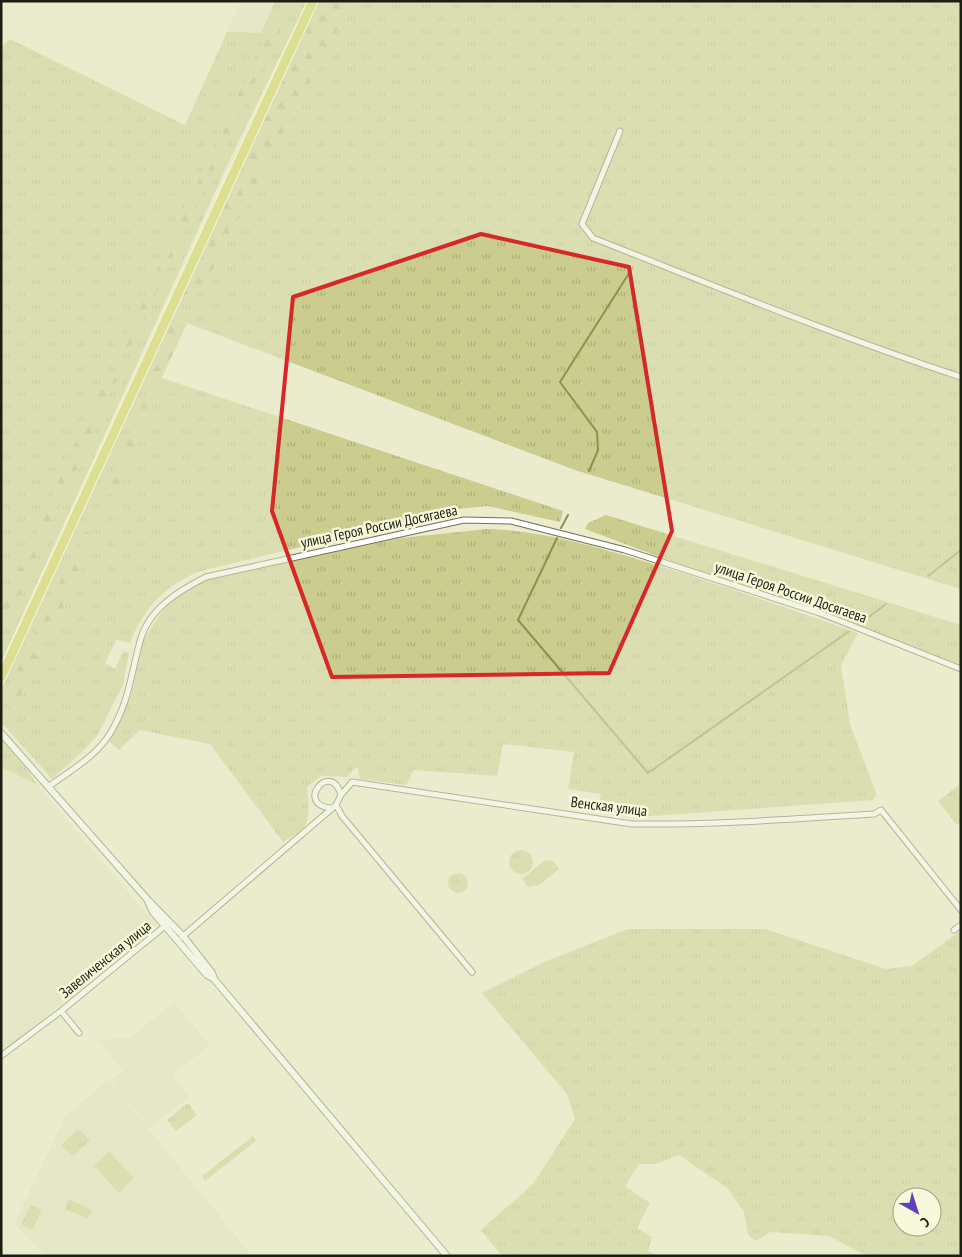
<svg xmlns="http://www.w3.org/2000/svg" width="962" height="1257" viewBox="0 0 962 1257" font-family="'PT Sans Narrow',sans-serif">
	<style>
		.built { fill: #dfe1bc }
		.grass { fill: url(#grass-tufts); fill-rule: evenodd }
		.forest { fill: url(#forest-firs) }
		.pitch { fill: #cacd8d }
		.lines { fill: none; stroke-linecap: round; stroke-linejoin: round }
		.stream { stroke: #8e914d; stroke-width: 2 }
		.minor-casing { stroke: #707156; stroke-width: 7 }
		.tertiary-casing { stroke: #707156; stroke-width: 8 }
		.trunk-casing { stroke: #fff; stroke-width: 11 }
		.minor { stroke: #fff; stroke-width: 5 }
		.tertiary { stroke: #fff; stroke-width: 6 }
		.trunk { stroke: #ccce46; stroke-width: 9 }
		.marked { fill: none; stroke: #d62828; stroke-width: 4; stroke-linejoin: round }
		.labels { text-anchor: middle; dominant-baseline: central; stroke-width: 5; stroke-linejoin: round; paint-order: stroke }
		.street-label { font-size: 15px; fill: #1d1e13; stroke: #f7f9da }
	</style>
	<defs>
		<pattern id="grass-tufts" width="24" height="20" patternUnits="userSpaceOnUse" patternTransform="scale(1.25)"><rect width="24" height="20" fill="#cacd8d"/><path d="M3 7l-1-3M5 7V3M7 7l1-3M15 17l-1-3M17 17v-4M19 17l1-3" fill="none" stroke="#adb079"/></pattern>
		<pattern id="forest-firs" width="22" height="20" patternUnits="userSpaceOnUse" patternTransform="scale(1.25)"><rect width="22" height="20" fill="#cacd8d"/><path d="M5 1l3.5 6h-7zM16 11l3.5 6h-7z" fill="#adb079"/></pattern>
	</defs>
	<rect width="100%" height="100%" fill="#eaeccd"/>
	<path class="built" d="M241,1H275L261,33L227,32Z
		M1,767L37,784L155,924L1,1054Z
		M174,1002L210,1045L172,1075L189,1097L150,1128L111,1080L123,1071L98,1040L131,1038Z
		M109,1080L252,1256H46L14,1224L66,1115Z"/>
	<path class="grass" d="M275,1H307L233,153L1,662V47L10,39L185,125L227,32L261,33Z
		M352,1H961V589L575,470L171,317L181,296L201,292Z
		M144,372L563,511L560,522L488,506L457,509L197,572C162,589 144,608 130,643L116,640L105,663L115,669L123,651L129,653L123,685L98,734L82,752L52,779L1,722V690ZM84,532L96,535L15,710L9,694Z
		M606,515L961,625V670L585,529L588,523Z
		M487,529C535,530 581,543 627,556C705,579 781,606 858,633L841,665L850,724L877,795L873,800L638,817L637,810L630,813L629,817L598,812L601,794L568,789L574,752L503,744L497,776L414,770L406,785L360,779L358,769L356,767L347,777L321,776L307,787C308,802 312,821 301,831C296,835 288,838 283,842L210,744L140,730L119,750L108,740L120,722L131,694L144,638L166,606L182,591L207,580L310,556L401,538Z
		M1,736L17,754L37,784L1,767Z
		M959,785L961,822L957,825L938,801Z
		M509 862a12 12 0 1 1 24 0a12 12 0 1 1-24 0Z
		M545,860L553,861L559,869L539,885L528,887L522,879Z
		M448 883a10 10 0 1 1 20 0a10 10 0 1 1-20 0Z
		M628,929H765L886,969L912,966L961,930V1256H867L829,1236L770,1232L756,1241L748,1235L744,1212L727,1188L679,1155L656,1164H639L625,1186L650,1203L637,1228L652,1237L648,1251L658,1256H502L481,1230L533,1184L575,1119L567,1094L482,993L549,960ZM902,1197H932V1227H902Z
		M188,1103L197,1115L176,1131L167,1120Z
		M78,1129L90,1140L73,1156L61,1145Z
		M253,1136L256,1141L205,1181L202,1176Z
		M69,1199L92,1210L88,1219L65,1209Z
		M31,1205L42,1210L32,1230L21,1225Z"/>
	<path class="forest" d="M318,1H352L201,292L181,296Z
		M278,8L286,16L128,353L121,347Z
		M171,317L187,324L161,379L117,495L105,494L153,377L144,372Z
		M106,374L117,379L1,635V610Z
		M84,531L96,535L15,710L7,703L6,694Z"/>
	<path class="pitch" d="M109,1152L134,1178L119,1193L94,1166Z"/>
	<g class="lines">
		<path class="stream" d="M589,471L598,450L597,432L560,382L633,267
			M561,528L568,515
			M557,538L518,620L648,773L848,632
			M928,576L961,550
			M862,622L886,604"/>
		<g class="minor-casing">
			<path id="minor" d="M620,131L582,224L593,238C715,286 836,336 961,377
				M48,787C71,770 96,757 111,732C130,700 131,672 141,638C150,608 180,590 206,577L464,520L511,521L625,550L820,613L961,669
				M341,795L352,782L632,824C713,825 794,819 874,814L881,810L961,910
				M336,805L342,816L472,972
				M954,930L961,925
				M182,937L336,805L341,795C331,759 294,805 331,808
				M61,1011L79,1033
				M1,1056L61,1011L165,926"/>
		</g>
		<g class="tertiary-casing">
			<path id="tertiary" d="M1,733L147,899L183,936L212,973L214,979
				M147,899L153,912L207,975L214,979L447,1256"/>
		</g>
		<g class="trunk-casing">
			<path id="trunk" d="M1,677L313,1"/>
		</g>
		<use href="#minor" class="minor"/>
		<use href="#tertiary" class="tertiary"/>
		<use href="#trunk" class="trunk"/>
	</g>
	<path d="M0 0H962V1257H0ZM481,234L629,267L672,531L609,673L332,677L272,511L293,297Z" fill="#eaeccd" fill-opacity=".55" fill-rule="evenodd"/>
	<path class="marked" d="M481,234L629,267L672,531L609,673L332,677L272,511L293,297Z"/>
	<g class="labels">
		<g class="street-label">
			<text transform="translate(379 526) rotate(-12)">улица Героя России Досягаева</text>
			<text transform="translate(791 592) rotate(19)">улица Героя России Досягаева</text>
			<text transform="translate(609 806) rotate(7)">Венская улица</text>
			<text transform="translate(105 959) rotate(-39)">Завеличенская улица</text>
		</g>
	</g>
	<rect width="962" height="1257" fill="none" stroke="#1d1e13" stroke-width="5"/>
	<g transform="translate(917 1212) rotate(141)"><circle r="24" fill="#f7f9da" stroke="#a0a18a"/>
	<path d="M0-4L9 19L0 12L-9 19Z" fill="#6140b9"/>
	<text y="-8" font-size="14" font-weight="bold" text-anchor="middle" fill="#1d1e13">С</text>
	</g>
</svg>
